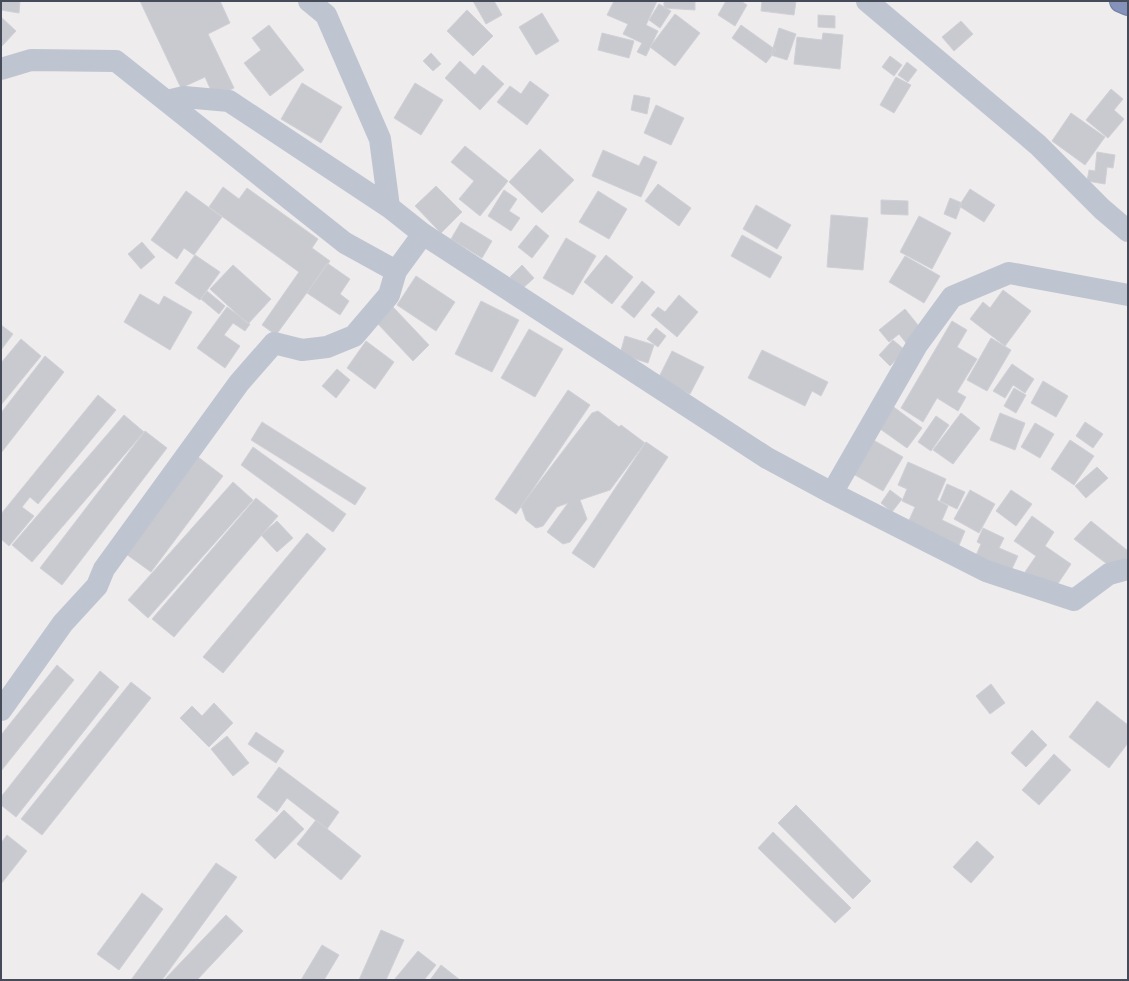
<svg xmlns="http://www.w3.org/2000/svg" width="1129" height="981" viewBox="0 0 1129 981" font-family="'Noto Sans',sans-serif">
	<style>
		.building { fill: #c9cad0; stroke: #d0d0d7 }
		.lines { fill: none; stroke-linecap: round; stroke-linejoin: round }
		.highway-casing { stroke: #717da4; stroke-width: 24 }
		.minor { stroke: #bfc4d1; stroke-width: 22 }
		.highway { stroke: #8592b9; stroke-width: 22 }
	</style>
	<rect width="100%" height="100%" fill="#eeecec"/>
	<path class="building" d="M1,1H20L19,13L1,10Z
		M140,1H220L230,23L208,34L234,88L214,97L205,77L181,88Z
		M473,1H494L502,15L486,24Z
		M614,1H657L646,25L658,31L646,56L637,52L642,43L623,34L628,24L607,15Z
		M664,1H695V10L664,8Z
		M726,1H741L747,5L735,26L718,15Z
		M762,1H796L794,15L761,11Z
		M659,4L671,11L660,28L649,20Z
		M467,10L493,36L473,56L447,31Z
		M542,13L559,41L536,55L519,27Z
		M675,14L700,33L675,66L650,47Z
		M818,15L835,16V28L818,27Z
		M1,17L16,31L1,47Z
		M961,21L973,34L954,51L942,37Z
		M269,25L304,70L270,96L244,63L261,50L252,38Z
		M741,25L776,50L766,63L732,38Z
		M779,28L796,34L787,60L771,55Z
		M602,33L634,41L629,58L598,50Z
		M823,33L843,35L840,69L794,64L797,37L822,40Z
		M431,53L441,64L433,71L423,61Z
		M890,56L902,65L894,76L882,67Z
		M460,61L475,75L483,65L504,84L480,110L445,78Z
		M907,62L917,70L908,82L898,75Z
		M896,77L911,85L894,113L880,105Z
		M530,81L549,95L527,125L497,102L510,86L521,94Z
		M302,83L342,107L321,143L281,119Z
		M415,83L443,100L421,135L394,118Z
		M1111,89L1123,99L1114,110L1124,119L1108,138L1086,120Z
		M634,95L650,98L647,114L631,110Z
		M656,105L684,118L671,145L644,133Z
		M1071,113L1105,137L1085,165L1052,141Z
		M465,146L508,181L480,216L459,199L474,181L451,162Z
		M540,149L574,180L542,213L509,182Z
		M603,150L639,166L644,156L657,162L641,197L592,176Z
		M1097,152L1115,155L1113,168L1107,167L1105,184L1087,181L1089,170L1095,171Z
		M658,184L691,208L679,226L645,201Z
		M436,186L462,212L441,233L415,206Z
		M223,187L239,199L247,188L318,239L312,248L330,261L276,335L262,325L299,272L209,207Z
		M970,189L995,205L984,222L959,206Z
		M504,190L517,199L509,211L520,218L511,231L488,216Z
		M186,191L222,217L194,255L184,248L177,259L151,240Z
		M598,191L627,209L609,239L579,222Z
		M950,198L962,203L956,219L944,214Z
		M881,200L908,201V215L881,214Z
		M756,205L791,225L777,249L743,229Z
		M831,215L868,218L863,270L827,267Z
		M919,216L951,233L932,269L900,252Z
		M461,222L492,241L482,258L451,239Z
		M536,225L549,236L532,258L518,247Z
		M742,235L782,257L770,278L731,256Z
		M566,238L596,256L573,295L543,278Z
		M142,242L155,257L141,269L128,254Z
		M195,255L220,272L200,300L175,283Z
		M606,255L633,277L612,304L584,282Z
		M905,256L940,276L924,303L889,282Z
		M327,263L350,279L340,294L349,301L340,315L307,293Z
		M233,265L271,299L248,324L210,289Z
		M522,265L534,278L522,289L510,277Z
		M416,276L455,302L436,331L397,305Z
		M642,281L655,292L634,318L621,307Z
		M1003,290L1031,311L1005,346L970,319L983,302L990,308Z
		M207,291L225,306L219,314L201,299Z
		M140,294L159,305L164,296L192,312L170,350L124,322Z
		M679,295L698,312L677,337L651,315L658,307L665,312Z
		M481,301L519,320L492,372L455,354Z
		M227,307L250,324L245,331L233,323L224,335L240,346L225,368L197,348Z
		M393,307L429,345L413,361L377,323Z
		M905,309L922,330L906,343L899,334L889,342L879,330Z
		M952,321L967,330L957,347L977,359L957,392L966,397L958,411L937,398L923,422L901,408Z
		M1,325L13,334L1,350Z
		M656,328L666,336L658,347L647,339Z
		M529,329L563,349L535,397L501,378Z
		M625,336L654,345L648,363L620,354Z
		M991,338L1011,350L987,391L967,380Z
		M21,339L41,356L1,405V363Z
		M893,340L905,350L890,366L879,355Z
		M366,341L394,362L375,389L347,368Z
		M762,350L828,382L821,396L812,391L805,406L748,378Z
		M672,351L704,367L690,394L658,379Z
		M45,356L64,372L1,453V413Z
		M1012,364L1034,379L1025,393L1013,385L1005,398L993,391Z
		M337,369L350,380L336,398L322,386Z
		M1043,381L1068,396L1056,417L1031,403Z
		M1014,388L1026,395L1016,413L1004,406Z
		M568,390L590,405L516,514L495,499Z
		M98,395L116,410L38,504L30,497L22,507L34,516L9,546L1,539V514Z
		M891,405L922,428L907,448L876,426Z
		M598,411L619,427L621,425L645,443L610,490L580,500L587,519L570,542L563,544L547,532L568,503L557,507L543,526L536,528L526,520L521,506L592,413Z
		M961,413L980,428L953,464L933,450Z
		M1000,413L1025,423L1015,450L990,440Z
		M124,415L144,432L32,562L12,545Z
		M936,416L949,425L931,451L918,442Z
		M262,422L366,488L355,505L251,440Z
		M1085,422L1103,434L1093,448L1076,436Z
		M1035,423L1054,434L1040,458L1021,447Z
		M145,431L167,448L62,585L40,568Z
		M868,437L903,457L883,491L848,471Z
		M1070,440L1094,456L1074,485L1051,469Z
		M646,442L668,457L594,568L572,553Z
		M253,447L346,514L333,532L241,465Z
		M198,457L223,476L151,572L126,554Z
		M908,462L946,479L937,500L948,506L942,520L965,531L957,550L906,527L915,507L902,501L907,489L898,485Z
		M1097,467L1108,478L1086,498L1075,486Z
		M233,482L253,500L148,618L128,600Z
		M947,484L965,492L957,509L940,501Z
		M890,490L902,499L892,512L881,503Z
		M970,490L995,504L979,533L954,519Z
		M1011,490L1032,504L1016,526L996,511Z
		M256,498L278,516L174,637L152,619Z
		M1032,516L1054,532L1045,546L1071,564L1053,591L1025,572L1036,556L1014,541Z
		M277,521L293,538L277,552L261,535Z
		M1091,521L1128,551V557L1111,567L1074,539Z
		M983,528L1004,538L999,548L1018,556L1009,575L974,560L981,544L977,542Z
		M307,533L326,549L223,673L203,657Z
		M57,665L74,680L1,771V735Z
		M100,671L119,687L16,817L1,805V797Z
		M131,682L151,698L42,835L21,819Z
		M991,684L1005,703L990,714L976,696Z
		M1097,701L1128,725V743L1109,768L1069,737Z
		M214,703L233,723L209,747L180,718L192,706L202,716Z
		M1032,730L1047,745L1026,767L1011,753Z
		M256,732L284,751L276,763L248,744Z
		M227,736L249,763L233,776L211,749Z
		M1054,754L1071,770L1039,805L1022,790Z
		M279,767L339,812L327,829L287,798L277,812L257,797Z
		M796,805L871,881L853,899L778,823Z
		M284,810L304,829L275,859L255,840Z
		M316,820L361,856L341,880L297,844Z
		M773,832L851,908L835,923L758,848Z
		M7,835L27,851L1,884V843Z
		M977,841L994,857L971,883L953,867Z
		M216,863L237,877L162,980H131Z
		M142,893L163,909L119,970L97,954Z
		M226,915L243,931L197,980H164Z
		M381,930L404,940L386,980H359Z
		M322,945L339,955L324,980H301Z
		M418,951L436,965L424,980H394Z
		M441,965L460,980H430Z"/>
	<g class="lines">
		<g class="highway-casing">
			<path id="highway" d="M1121,1L1128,4"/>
		</g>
		<path class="minor" d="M309,1L326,15L380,139L389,207L423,234L767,458L832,493L986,571L1074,600L1109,574L1128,569
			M867,1L1038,145L1102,209L1128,231
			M1,69L31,60L116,61L345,243L396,271
			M167,101L184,97L229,101L389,207
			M832,493L917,345L952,297L1009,273L1128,295
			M1,710L63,623L97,586L104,569L239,383L274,343L302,350L327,347L354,336L389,295L396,271L423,234"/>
		<use href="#highway" class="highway"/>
	</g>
	<rect width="1129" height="981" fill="none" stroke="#454b58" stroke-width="4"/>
</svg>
